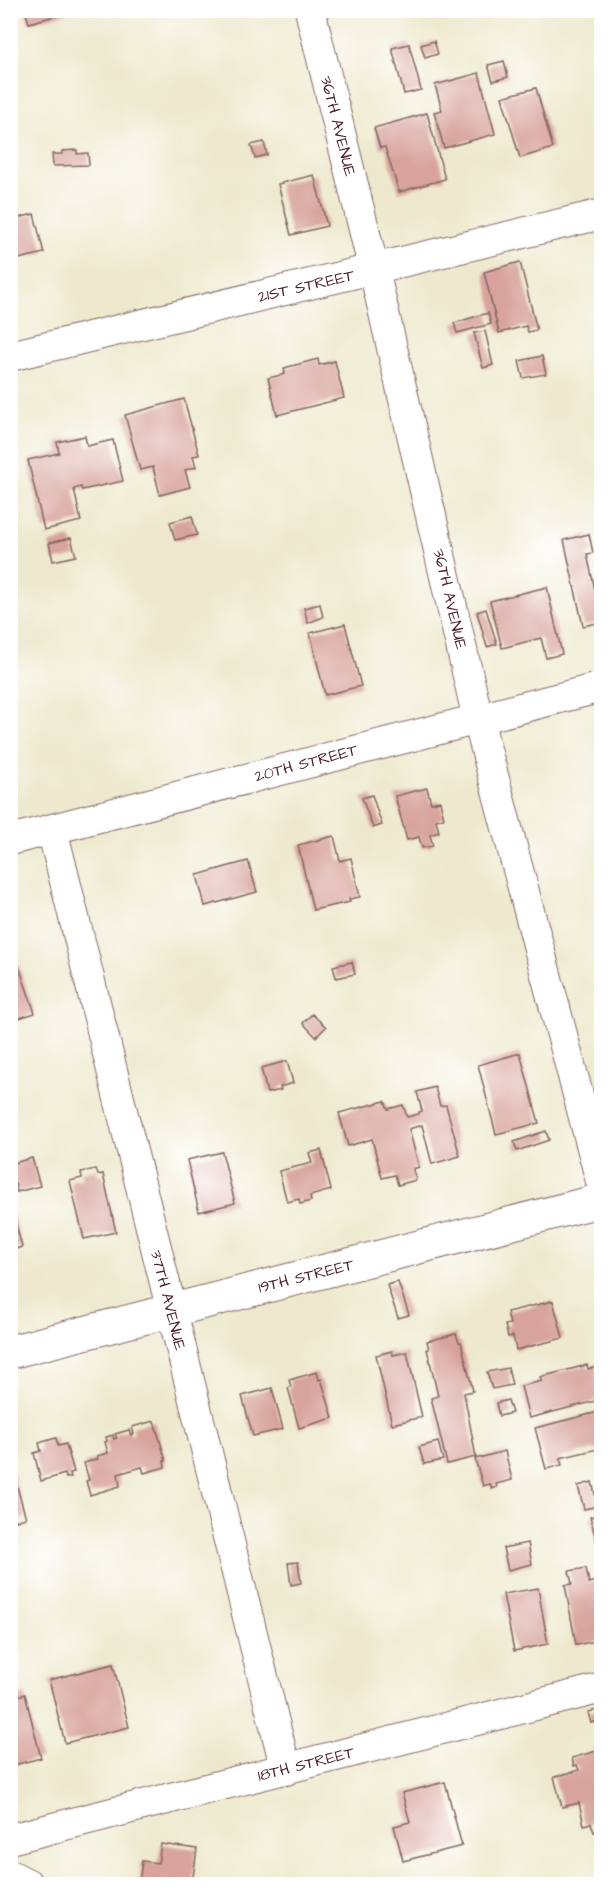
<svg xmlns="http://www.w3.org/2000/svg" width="612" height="1895" viewBox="0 0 612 1895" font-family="'Architects Daughter',sans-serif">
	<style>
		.building { fill: #d8a39c }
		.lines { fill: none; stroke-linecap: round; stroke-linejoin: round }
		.street-casing { stroke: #836664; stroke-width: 32 }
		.secondary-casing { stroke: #836664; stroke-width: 35 }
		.street { stroke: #fff; stroke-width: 30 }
		.secondary { stroke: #fff; stroke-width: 33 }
		.labels { text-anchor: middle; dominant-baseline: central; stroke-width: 5; stroke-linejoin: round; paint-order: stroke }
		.street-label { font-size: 16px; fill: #4a1f2b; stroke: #fff }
	</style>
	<rect width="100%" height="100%" fill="#fff"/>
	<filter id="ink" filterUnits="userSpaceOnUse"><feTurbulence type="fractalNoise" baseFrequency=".0167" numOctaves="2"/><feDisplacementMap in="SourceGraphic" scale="12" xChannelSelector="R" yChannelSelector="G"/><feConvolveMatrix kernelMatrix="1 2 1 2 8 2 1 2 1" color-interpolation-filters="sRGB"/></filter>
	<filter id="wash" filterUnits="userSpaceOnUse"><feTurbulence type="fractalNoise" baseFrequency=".008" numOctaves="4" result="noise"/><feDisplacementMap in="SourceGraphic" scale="24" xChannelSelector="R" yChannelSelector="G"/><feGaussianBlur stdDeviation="1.35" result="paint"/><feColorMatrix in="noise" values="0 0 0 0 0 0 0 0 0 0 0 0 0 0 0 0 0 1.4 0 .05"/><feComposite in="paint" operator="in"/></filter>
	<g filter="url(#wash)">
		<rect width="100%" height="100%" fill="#eee9ce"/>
		<g id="blocks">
			<path class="building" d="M25,10H66V13L29,23Z
				M434,41L438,54L425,58L421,45Z
				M409,44L421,90L404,94L392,48Z
				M504,61L508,77L493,81L488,65Z
				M10,64L16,85L10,87Z
				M479,73L495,134L444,148L434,112L442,110L435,85Z
				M536,88L553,148L520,158L502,97Z
				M427,113L445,179L399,192L385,147L380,148L374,128Z
				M264,142L267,155L255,158L251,145Z
				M77,150V154L88,153L89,165L53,166L52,154H62V151Z
				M314,175L327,226L291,235L278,184Z
				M34,214L44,253L10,261V220Z
				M520,262L537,330L528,332L526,326L499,333L484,272Z
				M488,313L491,324L457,333L454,323Z
				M485,331L493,365L483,368L474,333Z
				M542,356L546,374L523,378L519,361Z
				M318,359L319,365L335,361L344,398L277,415L268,378L285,374L284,368Z
				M184,399L199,455L193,456L196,467L185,470L190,487L160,495L153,467L140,470L125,415Z
				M85,436L87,446L113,440L123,481L82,490L81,487L74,489L81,521L44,530L28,460L59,453L57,442Z
				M192,516L197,535L175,540L170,522Z
				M589,534L593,553L587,554L602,622L583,626L564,540Z
				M71,538L76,556L53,561L49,543Z
				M547,587L562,654L546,658L541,638L502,648L490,601Z
				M320,604L323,617L308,623L304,608Z
				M486,609L497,644L487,647L477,612Z
				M345,624L361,686L325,695L310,633Z
				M427,788L431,803L440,801L444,818L436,820L439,832L430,835L433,846L422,848L419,837L407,840L395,796Z
				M372,795L382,825L373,828L362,798Z
				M334,836L340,861L351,858L360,897L349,899L350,902L313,910L298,845Z
				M248,861L257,892L205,906L197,875Z
				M17,961L35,1013L10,1021V963Z
				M352,962L355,974L336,978L333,966Z
				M312,1014L326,1027L316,1037L303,1023Z
				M520,1053L539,1123L496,1134L478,1065Z
				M287,1061L293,1083L280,1087L281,1090L267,1093L261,1068Z
				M435,1087L440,1106L446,1105L460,1156L432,1164L422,1125L409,1129L419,1167L413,1169L416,1180L398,1185L395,1175L382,1178L372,1139L348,1146L339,1113L385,1101L388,1109L403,1105L407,1117L419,1114V1112L422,1111L417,1092Z
				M546,1131L549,1140L517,1151L514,1142Z
				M321,1150L331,1190L310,1196L311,1201L300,1204L299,1199L287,1202L279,1171L312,1163L309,1153Z
				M222,1152L235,1203L199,1212L187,1160Z
				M32,1158L40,1186L17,1192L15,1183L10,1184V1172L12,1171L10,1164Z
				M96,1169L98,1175L103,1174L116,1232L84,1239L70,1181L82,1178L81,1172Z
				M11,1205L22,1247L10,1251V1206Z
				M398,1282L409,1315L398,1318L387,1285Z
				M553,1301L563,1338L516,1350L513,1336L508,1337L505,1325L510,1324L507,1312Z
				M456,1334L459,1342H461L473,1391L464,1393L476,1457L447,1464L431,1398L438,1396L427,1349H429L427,1341Z
				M392,1351L393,1355L407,1352L422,1417L392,1424L376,1355Z
				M587,1365L588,1369L596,1367L602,1397L595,1398L596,1401L529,1418L521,1386L542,1381L540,1377Z
				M508,1368L512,1385L492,1389L487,1372Z
				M317,1372L319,1380L321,1379L333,1418L299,1428L288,1388L291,1387L289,1380Z
				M272,1388L283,1429L253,1436L242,1396Z
				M508,1400L512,1413L499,1416L496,1403Z
				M598,1412L602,1425V1448L560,1458L562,1465L546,1469L535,1428Z
				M154,1421L166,1461H164L165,1467L144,1473L142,1467L118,1474L120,1486L90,1495L86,1481L89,1480L84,1463L98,1459L97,1456L108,1453L105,1442L107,1441L106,1437L113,1435L114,1439L117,1438L115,1434L129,1430L131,1435L134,1434L132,1427Z
				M56,1438L58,1446L66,1444L74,1472L70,1473L71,1477L66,1478L65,1474L41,1481L34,1453L41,1451L39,1443Z
				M438,1442L443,1460L424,1464L419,1447Z
				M505,1451L512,1480L496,1484L497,1487L492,1489L490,1484L483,1486L475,1459Z
				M10,1462L26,1518L10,1522Z
				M592,1482L598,1506L584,1509L578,1486Z
				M602,1514V1546L598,1547L590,1517Z
				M528,1543L532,1564L508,1570L503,1548Z
				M298,1562L301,1583L291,1585L288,1563Z
				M586,1568L589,1583L597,1581L602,1602V1640L576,1645L565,1585L572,1584L569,1571Z
				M538,1588L548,1644L514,1651L503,1594Z
				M113,1664L129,1727L65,1743L49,1680Z
				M25,1694L41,1758L10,1766V1698Z
				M602,1709V1720L591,1723L588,1712Z
				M600,1750L602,1757V1830L594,1832L591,1823L584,1825L579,1803L562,1807L554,1777L579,1770L577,1765L574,1766L572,1758Z
				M445,1782L462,1846L403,1861L394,1826L410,1822L402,1793Z
				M161,1844L197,1849L192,1884H139L142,1861L158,1863Z"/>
		</g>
	</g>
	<g filter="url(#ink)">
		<use href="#blocks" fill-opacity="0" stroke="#836664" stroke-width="1.5"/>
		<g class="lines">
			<g class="street-casing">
				<path id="street" d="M310,10L374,270L478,719L602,1185
					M10,356L602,214
					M52,829L286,1770
					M10,840L602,687
					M10,1839L602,1688
					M10,1875L28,1884"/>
			</g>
			<g class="secondary-casing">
				<path id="secondary" d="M10,1352L602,1200"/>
			</g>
			<use href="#street" class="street"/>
			<use href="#secondary" class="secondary"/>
		</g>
	</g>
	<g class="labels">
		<g class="street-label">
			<text transform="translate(338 126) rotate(76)">36TH AVENUE</text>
			<text transform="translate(306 286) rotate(-13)">21ST STREET</text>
			<text transform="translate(450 599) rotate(77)">36TH AVENUE</text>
			<text transform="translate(306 763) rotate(-15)">20TH STREET</text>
			<text transform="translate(306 1276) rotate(-14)">19TH STREET</text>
			<text transform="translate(168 1300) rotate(76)">37TH AVENUE</text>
			<text transform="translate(306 1764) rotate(-14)">18TH STREET</text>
		</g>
	</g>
	<rect width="612" height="1895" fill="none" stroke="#fff" stroke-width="36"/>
</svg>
